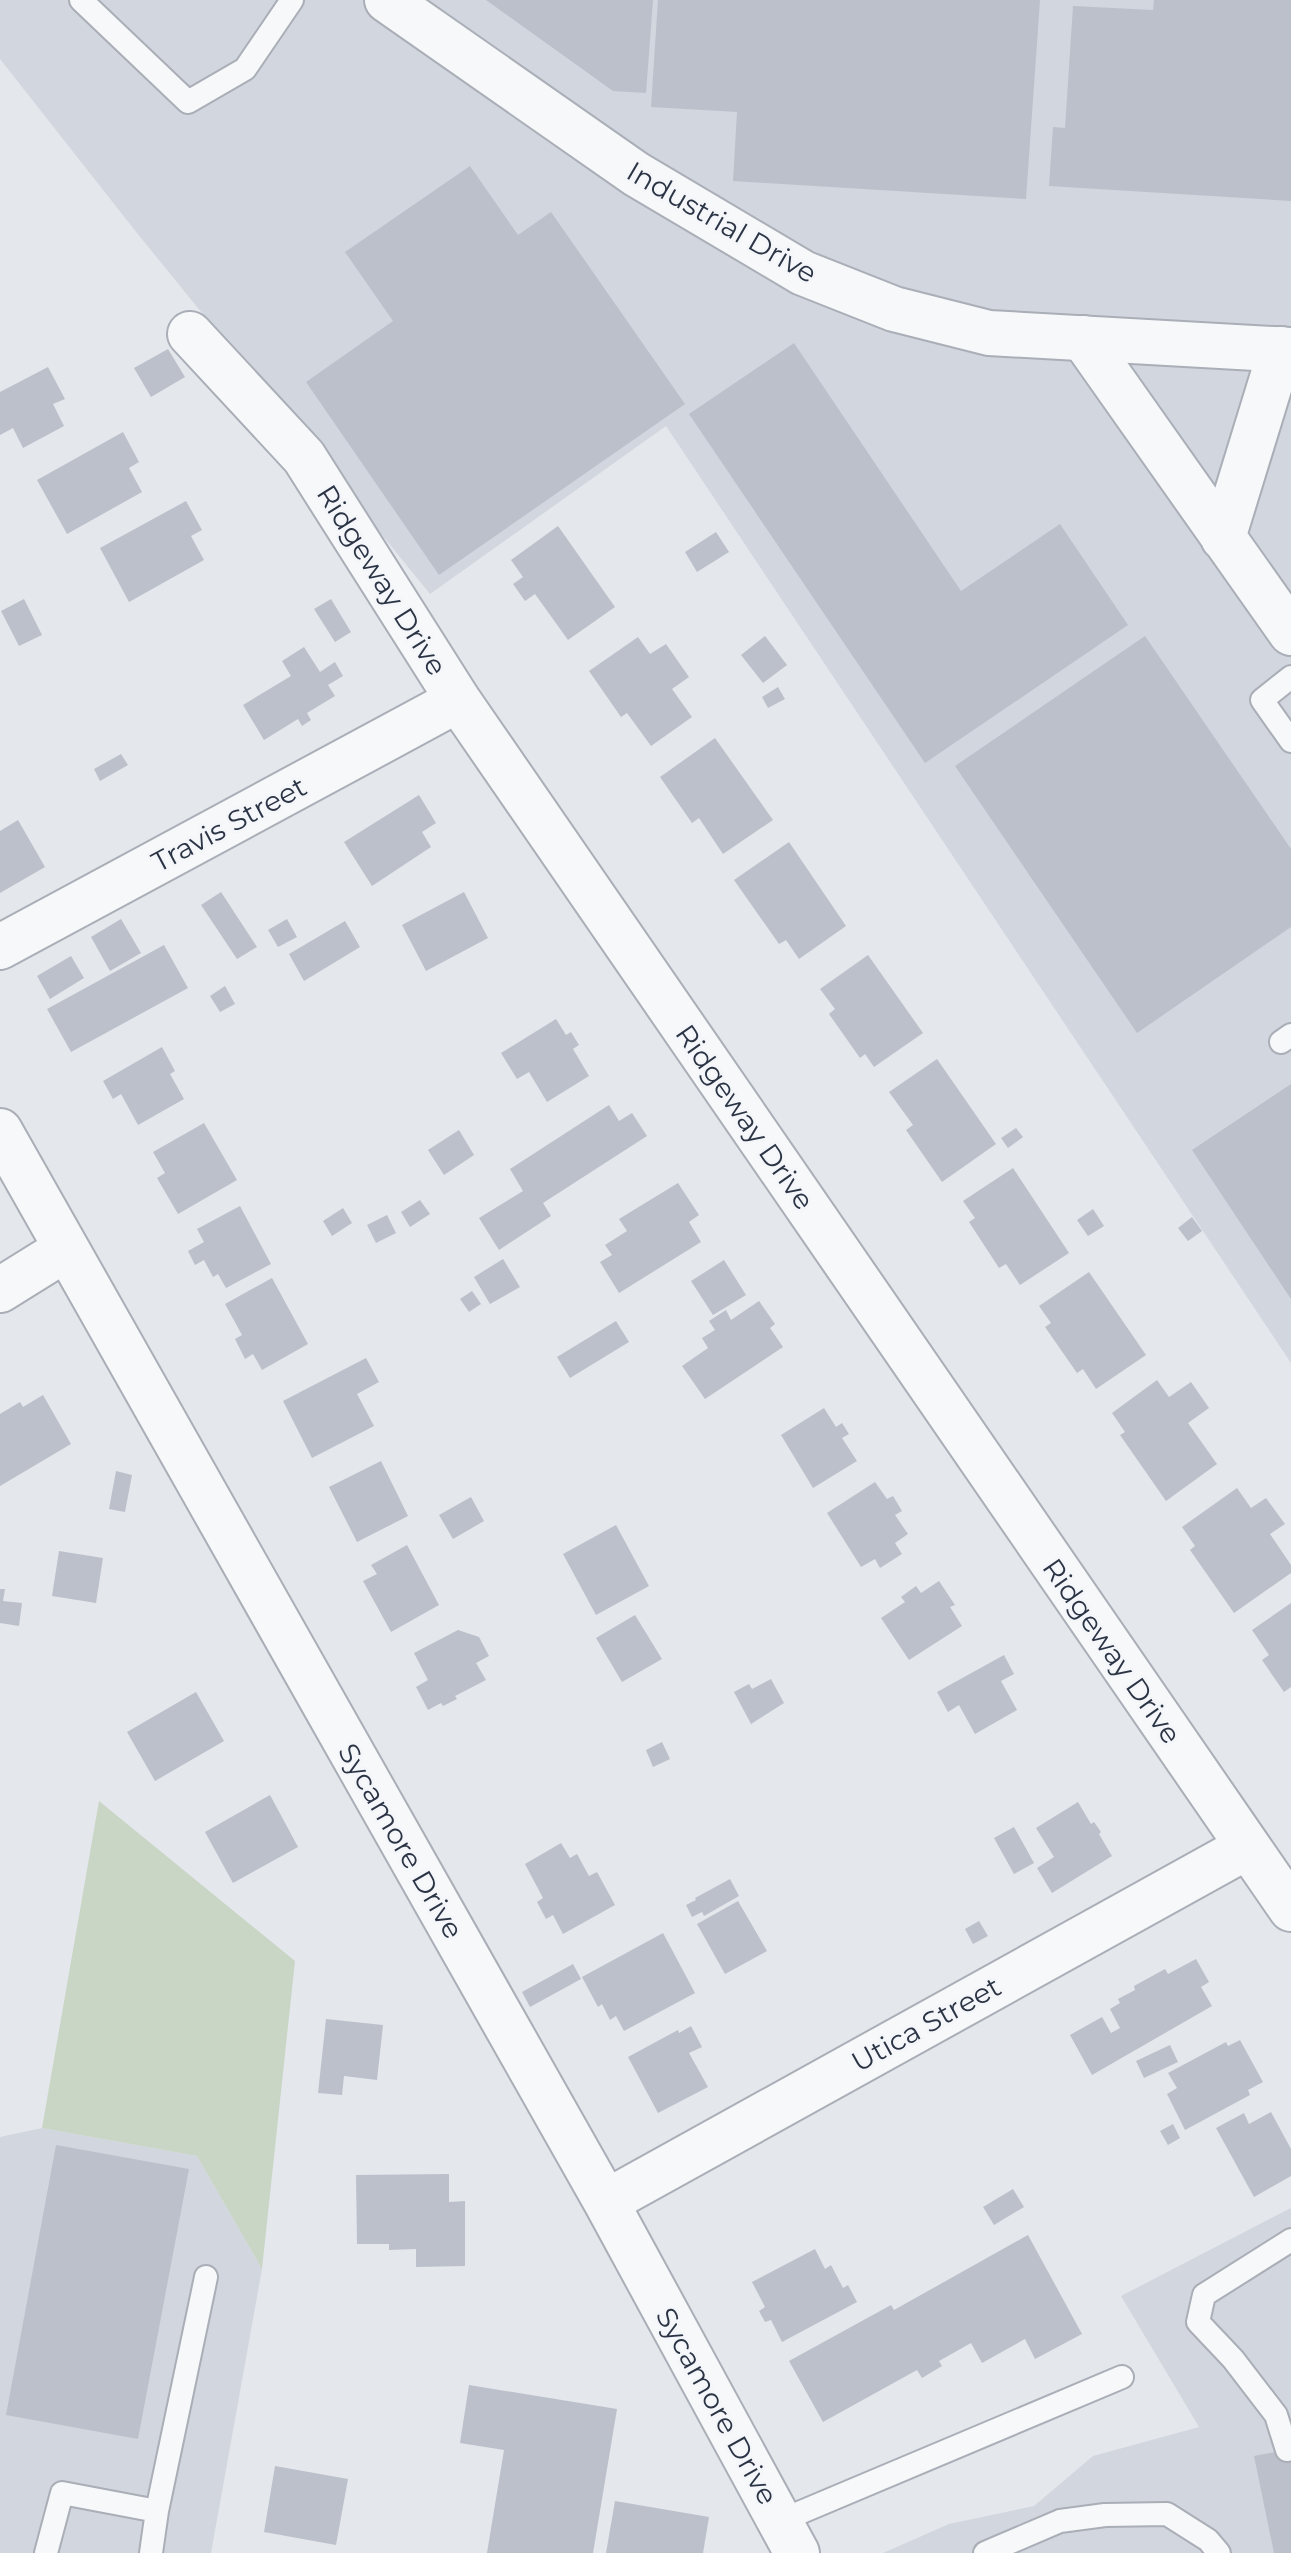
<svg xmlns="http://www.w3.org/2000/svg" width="1291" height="2553" viewBox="0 0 1291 2553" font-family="Montserrat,sans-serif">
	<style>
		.built { fill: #d2d6de }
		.green { fill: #c9d6c5 }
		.building { fill: #bbc0ca }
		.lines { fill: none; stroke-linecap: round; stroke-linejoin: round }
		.service-casing { stroke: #a9aeb7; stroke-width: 26 }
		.minor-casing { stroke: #a9aeb7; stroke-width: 48 }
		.tertiary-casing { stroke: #a9aeb7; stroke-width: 48 }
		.service { stroke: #f7f8fa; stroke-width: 22 }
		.minor { stroke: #f7f8fa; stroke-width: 44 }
		.tertiary { stroke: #f7f8fa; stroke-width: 44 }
		.labels { text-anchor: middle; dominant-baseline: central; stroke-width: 6; stroke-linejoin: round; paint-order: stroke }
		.street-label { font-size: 28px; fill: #2b3445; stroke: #f4f6f9 }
	</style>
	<rect width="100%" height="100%" fill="#e4e7ec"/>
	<path class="built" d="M0,0H1291V1363L666,426L430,594L137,233L0,59Z
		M42,2128L197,2156L262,2269L211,2553H0V2137Z
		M1291,2208V2553H883L949,2524L1034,2506L1093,2456L1199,2427L1121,2296Z"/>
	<path class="green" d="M99,1801L295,1961L262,2269L197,2156L42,2128Z"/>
	<path class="building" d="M486,0H653L646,93L613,91Z
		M658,0H1040L1026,199L733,181L737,112L651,107Z
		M1154,0H1291V201L1049,186L1053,127L1065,128L1073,6L1153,10Z
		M470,166L518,235L551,212L685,404L439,575L306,382L393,321L345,252Z
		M794,343L961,591L1060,524L1128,625L925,763L689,414Z
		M168,349L185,377L151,397L134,368Z
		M48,367L65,399L53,404L64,426L23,448L13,428L0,435V392Z
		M123,432L139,462L129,468L142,492L67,534L37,480Z
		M186,501L202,530L191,536L204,560L129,602L100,548Z
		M558,526L615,607L568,640L535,594L525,601L513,584L523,577L511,560Z
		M716,532L729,552L697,572L685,552Z
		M24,599L42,635L19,646L1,611Z
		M331,599L351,632L335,642L314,609Z
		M765,636L787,665L763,683L741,655Z
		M1145,636L1291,849V927L1137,1033L955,766Z
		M638,637L650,654L666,644L689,677L672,689L692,717L651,746L627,713L621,717L589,671Z
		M304,647L320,672L335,662L343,676L328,685L335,696L307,713L311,720L302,726L298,719L264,740L243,705L291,676L282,661Z
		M778,687L785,699L768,708L762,697Z
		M715,738L773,820L723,854L699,818L692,823L660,777Z
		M121,754L128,765L100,781L94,769Z
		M419,795L436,823L422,832L431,847L372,886L344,842Z
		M18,820L45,867L0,893V831Z
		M789,842L846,926L799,959L786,940L779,944L734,880Z
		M221,892L257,947L237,959L201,905Z
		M464,892L488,938L426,971L402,925Z
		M121,919L141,953L110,971L91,937Z
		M287,919L297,937L278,947L268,930Z
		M345,921L360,947L304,981L289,954Z
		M164,945L188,988L71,1052L47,1009Z
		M868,955L923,1033L874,1067L865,1054L860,1058L829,1014L835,1009L820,989Z
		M71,956L84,978L50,999L37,976Z
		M225,986L235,1004L220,1012L210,996Z
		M556,1019L566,1035L571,1032L579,1045L573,1049L589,1076L547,1102L529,1072L517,1079L501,1053Z
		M162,1047L175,1071L170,1074L184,1099L138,1125L121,1094L113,1099L103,1081Z
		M937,1059L996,1144L942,1182L906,1130L913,1125L889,1092Z
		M1291,1084V1299L1192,1150Z
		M609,1105L619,1121L632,1113L647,1136L543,1203L551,1216L499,1250L479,1218L523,1191L510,1169Z
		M204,1123L237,1180L178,1214L157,1178L165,1173L153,1152Z
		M1016,1128L1023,1137L1008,1148L1001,1138Z
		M459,1130L474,1155L444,1175L428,1150Z
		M1013,1168L1069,1253L1020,1285L1006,1264L999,1268L969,1222L975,1218L963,1201Z
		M678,1183L699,1215L689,1222L701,1242L619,1293L600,1262L612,1255L605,1245L627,1231L619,1219Z
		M420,1200L430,1214L410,1227L401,1212Z
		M240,1206L271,1264L226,1288L218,1274L213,1277L204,1260L195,1265L188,1251L204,1242L197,1229Z
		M343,1208L352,1223L332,1236L323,1221Z
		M1093,1209L1104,1226L1088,1236L1077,1220Z
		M387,1215L396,1233L376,1243L367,1225Z
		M1192,1217L1202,1231L1188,1241L1178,1228Z
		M503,1259L520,1287L490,1304L474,1277Z
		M724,1260L746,1295L713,1315L691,1281Z
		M1089,1272L1146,1355L1096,1389L1083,1369L1077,1373L1045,1327L1051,1323L1039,1306Z
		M272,1278L308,1344L262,1370L253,1354L245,1359L235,1339L242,1335L225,1304Z
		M472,1291L481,1304L469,1312L460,1299Z
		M759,1301L775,1324L770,1328L783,1347L705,1399L682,1366L708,1348L702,1338L715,1330L709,1321L726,1310L731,1320Z
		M616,1321L629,1342L570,1378L557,1357Z
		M366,1358L379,1382L357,1394L374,1426L312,1458L283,1401Z
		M1157,1380L1169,1397L1191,1382L1209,1408L1188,1423L1217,1464L1166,1501L1120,1435L1125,1432L1112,1413Z
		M43,1395L71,1444L0,1486V1414L20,1402L23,1407Z
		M824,1408L836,1427L842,1423L849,1434L842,1438L857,1461L813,1488L781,1435Z
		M381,1461L408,1516L357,1542L329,1487Z
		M116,1471L132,1475L125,1512L109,1509Z
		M875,1482L887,1499L893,1496L902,1511L895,1515L908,1534L895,1543L902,1554L880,1568L875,1559L861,1567L827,1513Z
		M1237,1488L1251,1508L1266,1498L1285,1524L1270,1534L1291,1565V1573L1234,1613L1190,1550L1195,1546L1182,1527Z
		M471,1497L484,1521L453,1539L439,1515Z
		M616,1525L649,1586L596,1615L563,1554Z
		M407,1545L439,1605L391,1632L363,1581L377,1574L371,1565Z
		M59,1551L103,1558L96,1603L52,1596Z
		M939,1581L955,1605L950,1607L962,1626L909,1660L881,1618L905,1602L901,1597L916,1586L921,1593Z
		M0,1589H5L3,1601L22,1603L19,1626L0,1623Z
		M1291,1603V1687L1284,1692L1262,1660L1269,1655L1252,1630Z
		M635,1615L662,1659L622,1682L596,1638Z
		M458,1630L479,1637L489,1656L476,1663L486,1680L455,1696L457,1699L443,1706L441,1703L428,1710L416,1687L428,1680L414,1653Z
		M1004,1655L1014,1674L1001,1681L1017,1710L975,1734L959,1705L948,1712L937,1692Z
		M771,1679L784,1703L751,1724L734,1692L749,1684L752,1689Z
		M196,1692L224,1741L155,1781L127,1732Z
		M662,1742L670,1759L653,1767L646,1750Z
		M270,1795L298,1847L233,1883L205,1832Z
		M1078,1802L1091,1824L1094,1822L1101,1832L1099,1834L1112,1856L1052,1893L1037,1868L1054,1857L1036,1828Z
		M1014,1827L1034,1863L1014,1874L994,1838Z
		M561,1843L570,1858L577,1854L589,1876L597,1872L615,1905L563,1934L553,1915L546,1919L537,1902L543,1898L525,1864Z
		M730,1879L739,1896L704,1916L702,1912L692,1917L686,1905L696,1900L695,1898Z
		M738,1901L767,1951L725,1974L697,1924Z
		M979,1921L988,1936L973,1944L965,1929Z
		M663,1933L695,1993L624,2031L616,2016L610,2020L602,2004L598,2007L582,1977Z
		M1196,1959L1209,1982L1201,1987L1212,2006L1092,2075L1070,2035L1102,2017L1111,2033L1120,2028L1110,2009L1120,2003L1118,1999L1135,1990L1134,1986L1165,1969L1168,1974Z
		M573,1964L581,1979L530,2007L522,1992Z
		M326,2019L383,2025L377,2080L344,2076L342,2095L318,2093Z
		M691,2026L702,2047L689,2053L708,2087L658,2113L628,2057L678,2030L679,2033Z
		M1240,2040L1263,2082L1248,2090L1250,2095L1185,2130L1167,2094L1177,2088L1168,2073L1226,2042L1228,2046Z
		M1170,2045L1178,2062L1144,2078L1136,2061Z
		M1271,2112L1291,2149V2176L1254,2197L1216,2128L1244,2113L1249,2124Z
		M1173,2124L1180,2138L1168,2145L1160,2131Z
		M56,2145L189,2169L138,2439L6,2415Z
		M449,2174V2202L465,2201V2266L416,2267V2249L389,2250V2244H357L356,2175Z
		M1013,2189L1024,2207L994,2225L983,2207Z
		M1028,2235L1082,2334L1035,2359L1025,2339L982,2363L971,2343L939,2361L942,2366L922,2378L917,2370L823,2422L789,2361L891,2305L894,2310Z
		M815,2249L825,2269L831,2265L843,2288L848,2285L857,2302L782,2342L771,2320L765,2322L759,2311L765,2307L752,2282Z
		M469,2385L617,2409L593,2553H487L504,2450L460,2443Z
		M1291,2449V2553H1274L1254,2456Z
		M275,2466L348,2479L336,2545L264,2532Z
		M615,2501L709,2517L703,2553H606Z"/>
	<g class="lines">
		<g class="service-casing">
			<path id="service" d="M81,0L188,102L245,69L292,0
				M1291,677L1262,700L1291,741
				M1281,1042L1291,1035
				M1287,2450L1276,2415L1233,2359L1198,2322L1204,2295L1291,2240
				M780,2521L1122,2377
				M46,2553L62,2493L157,2511
				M151,2553L157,2511L206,2277
				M985,2553L1060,2521L1105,2515L1167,2514L1208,2540L1219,2553"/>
		</g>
		<g class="minor-casing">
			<path id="minor" d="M190,334L304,457L458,700L1291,1909
				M1083,338L1291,633
				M1223,538L1281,349
				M0,947L458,700
				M0,1131L606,2202L797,2553
				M0,1290L66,1249
				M606,2202L1247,1847"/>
		</g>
		<g class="tertiary-casing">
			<path id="tertiary" d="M387,0L636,174L803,273L894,309L989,333L1291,350"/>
		</g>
		<use href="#service" class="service"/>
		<use href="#minor" class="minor"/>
		<use href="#tertiary" class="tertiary"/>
	</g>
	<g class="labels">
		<g class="street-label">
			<text transform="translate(722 222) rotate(30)">Industrial Drive</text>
			<text transform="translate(382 580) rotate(58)">Ridgeway Drive</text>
			<text transform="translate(229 824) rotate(-28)">Travis Street</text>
			<text transform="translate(745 1117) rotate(55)">Ridgeway Drive</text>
			<text transform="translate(1112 1651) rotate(55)">Ridgeway Drive</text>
			<text transform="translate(401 1841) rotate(60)">Sycamore Drive</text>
			<text transform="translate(926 2024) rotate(-29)">Utica Street</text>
			<text transform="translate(717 2406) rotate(61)">Sycamore Drive</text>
		</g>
	</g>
</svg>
